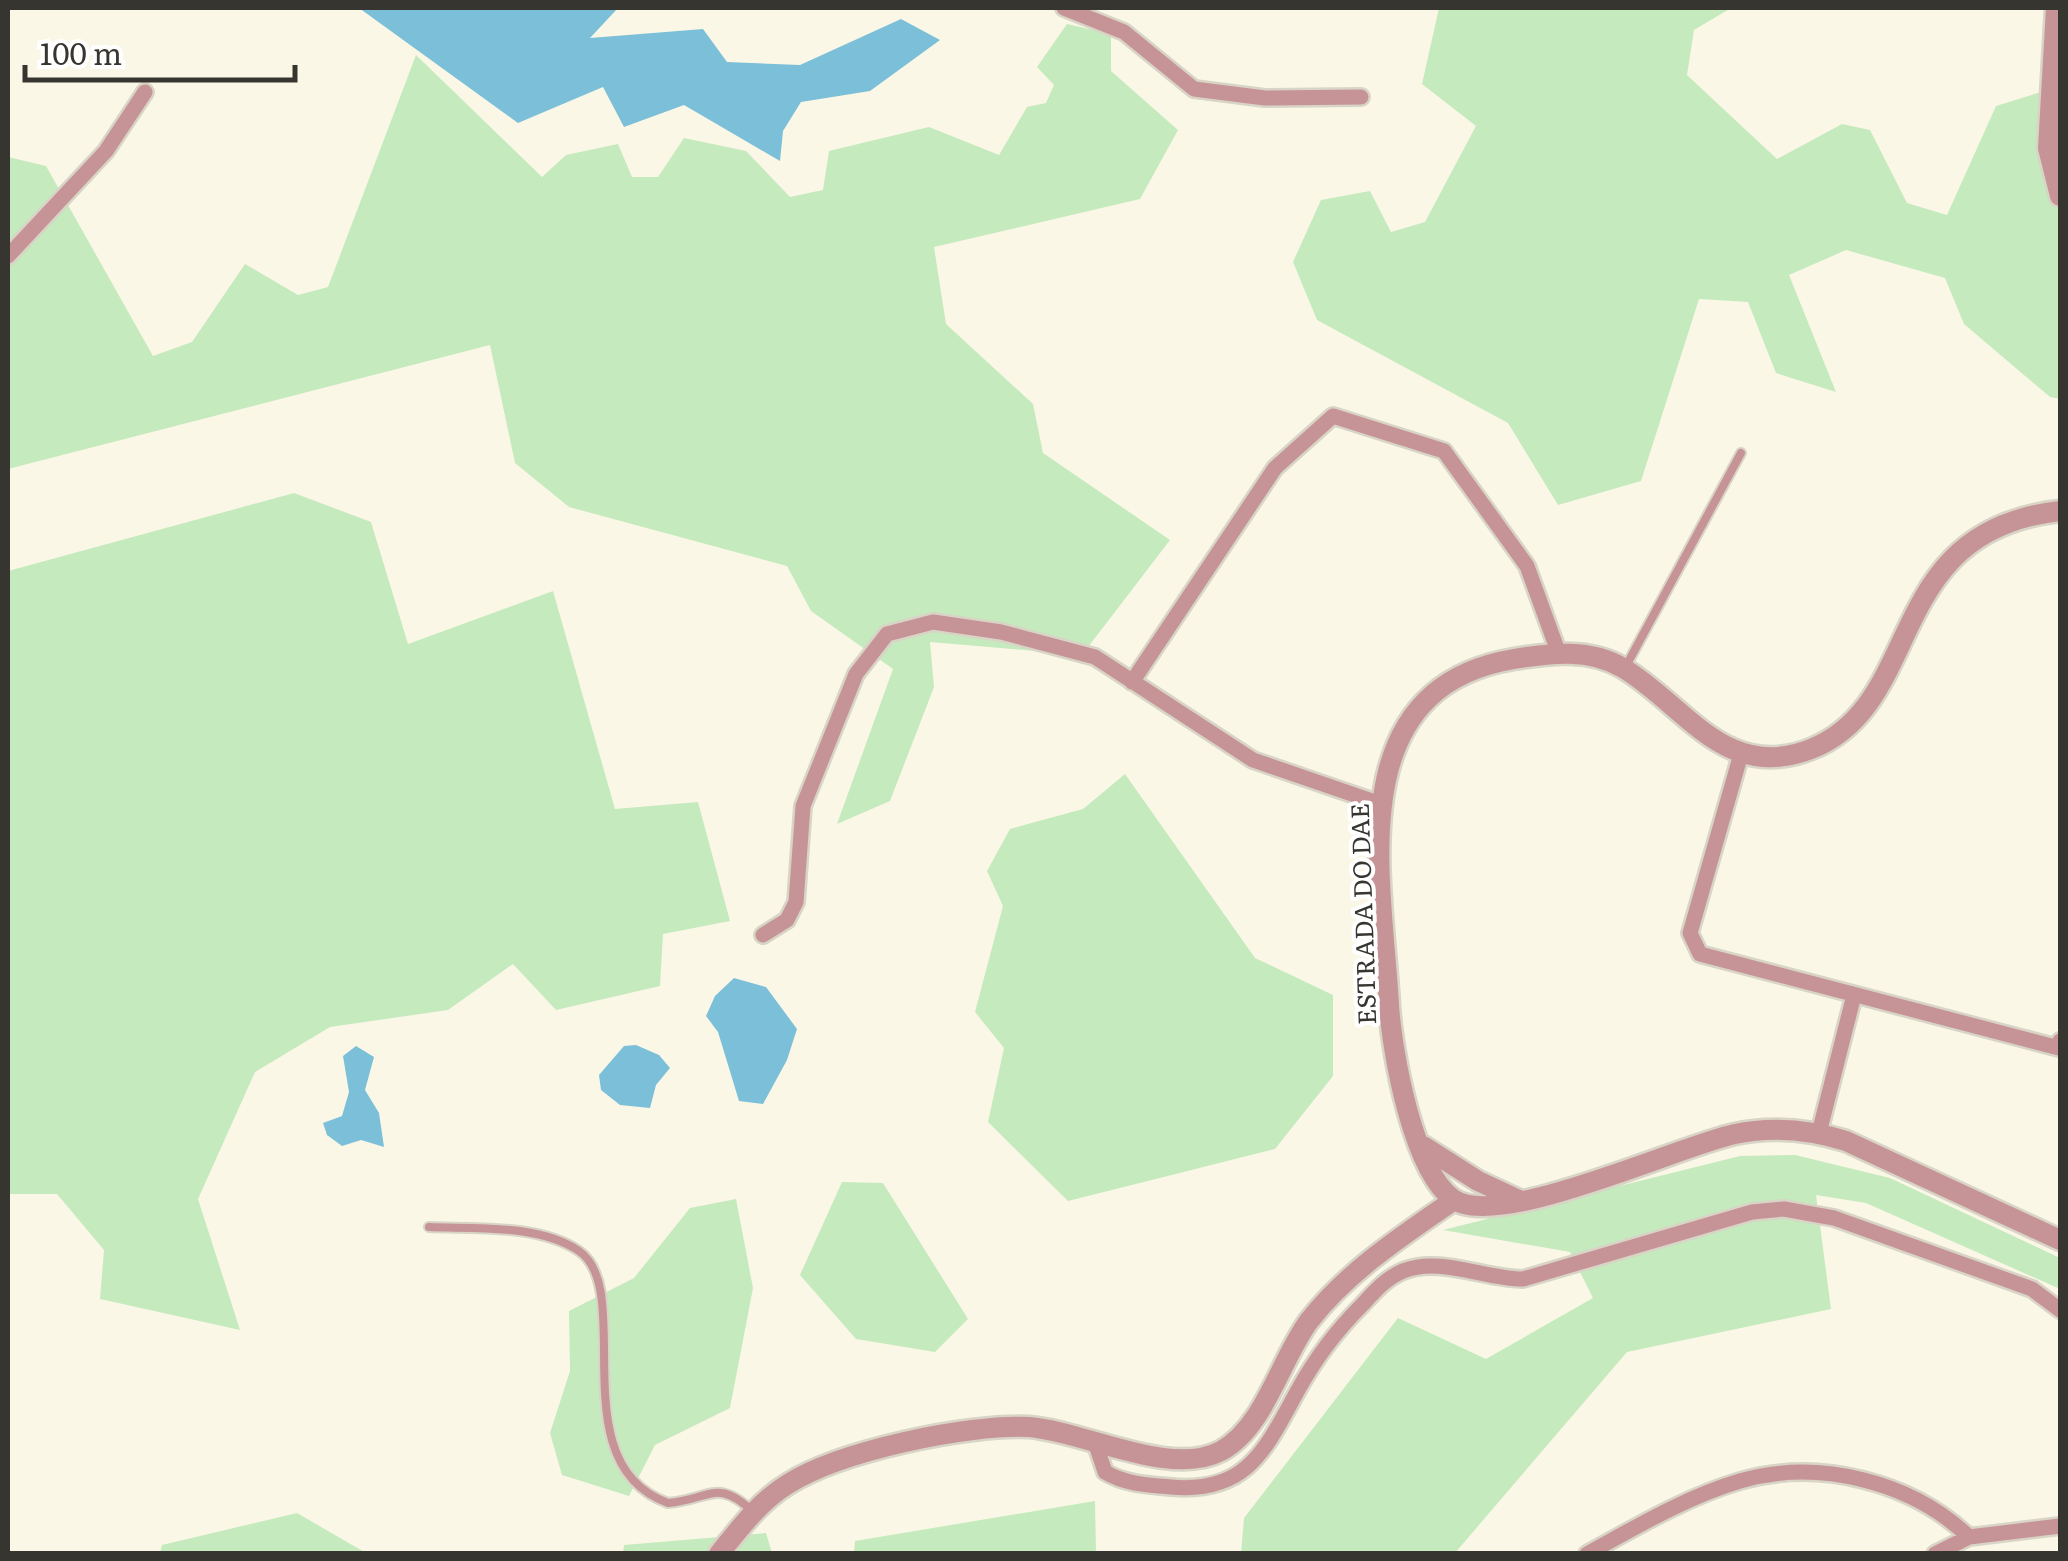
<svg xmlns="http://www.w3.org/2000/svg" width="2068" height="1561" viewBox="0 0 2068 1561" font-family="Literata,serif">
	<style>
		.green { fill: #c5eabd }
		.water { fill: #7bc0d8 }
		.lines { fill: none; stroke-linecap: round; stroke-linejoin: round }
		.service-casing { stroke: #d8d4c6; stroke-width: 12 }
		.minor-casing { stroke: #d8d4c6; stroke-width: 20 }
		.tertiary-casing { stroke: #d8d4c6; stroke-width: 25 }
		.service { stroke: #c69396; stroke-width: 8 }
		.minor { stroke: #c69396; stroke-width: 15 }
		.tertiary { stroke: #c69396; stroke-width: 20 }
		.labels { text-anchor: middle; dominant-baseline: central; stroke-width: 8; stroke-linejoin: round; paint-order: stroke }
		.street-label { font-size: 25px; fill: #37352f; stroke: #fff }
	</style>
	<rect width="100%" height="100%" fill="#fbf7e7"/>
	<path class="green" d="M1439,8H1731L1694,30L1687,75L1777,159L1842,124L1870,130L1907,203L1947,215L1996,106L2060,86V399L2050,397L1964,324L1945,278L1846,250L1789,275L1836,392L1776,373L1748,302L1699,299L1641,481L1558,505L1508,423L1317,320L1293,262L1321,200L1370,191L1391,232L1425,222L1476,126L1422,84Z
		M1067,24L1111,34V71L1178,130L1140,199L934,247L946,324L1033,404L1043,453L1170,540L1082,655L930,642L934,687L890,801L837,824L893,669L811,611L787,566L569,507L515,463L490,345L8,469V157L46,166L153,356L192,342L245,264L298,295L328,287L416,55L542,177L566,155L618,144L632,177H658L684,138L746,151L790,197L823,190L829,151L929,127L999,155L1027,107L1046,103L1054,85L1037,67Z
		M294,493L371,522L408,644L553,591L615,809L698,802L730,921L663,934L660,986L556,1010L513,964L448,1010L330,1027L255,1072L198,1199L240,1330L100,1299L104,1250L57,1194H8V571Z
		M1125,774L1255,958L1333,995V1076L1275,1149L1068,1201L988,1122L1004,1048L975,1012L1003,906L987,871L1010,829L1083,809Z
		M1795,1155L1890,1178L2060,1258V1289L1866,1203L1816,1195L1831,1309L1627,1352L1455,1553L1241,1554L1244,1518L1398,1318L1486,1359L1593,1298L1570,1252L1443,1230L1740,1156Z
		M842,1182L883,1183L968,1319L935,1352L856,1339L800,1275Z
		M736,1199L753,1288L730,1408L655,1445L629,1496L562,1475L550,1433L570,1371L569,1311L634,1278L690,1208Z
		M1095,1501L1096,1553H854L855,1541Z
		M297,1513L366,1553H160L162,1545Z
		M766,1533L772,1553L623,1554L624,1545Z"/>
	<path class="water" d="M359,8H618L590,38L703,29L727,62L800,65L901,19L940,40L870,91L801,102L783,131L780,161L684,105L624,127L603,87L518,123Z
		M734,978L766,987L797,1029L787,1060L763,1104L739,1101L718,1032L706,1016L715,996Z
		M636,1045L659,1055L670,1068L656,1085L650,1108L620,1105L601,1090L599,1075L624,1046Z
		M356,1046L374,1057L365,1090L379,1113L384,1147L361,1140L342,1146L327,1135L323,1123L342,1116L349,1092L343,1056Z"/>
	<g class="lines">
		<g class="service-casing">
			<path id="service" d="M1625,668L1741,453
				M429,1227C476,1229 539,1224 579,1251C637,1291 559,1464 668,1503C709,1500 717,1477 753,1512"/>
		</g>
		<g class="minor-casing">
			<path id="minor" d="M1064,8L1124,32L1194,89L1265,98L1361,97
				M8,256L106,151L145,92
				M1132,682L1275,468L1333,416L1444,451L1527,566L1559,654
				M1741,754L1690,933L1700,954L2059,1048L2060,1041
				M763,935L787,920L796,902L803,806L856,674L887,634L933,622L1001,632L1095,657L1253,760L1378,803
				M1819,1133L1854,995
				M1095,1442L1105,1472C1125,1484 1147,1485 1171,1487C1248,1494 1266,1448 1298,1390C1315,1359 1337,1330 1362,1305C1374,1292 1386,1278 1403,1271C1439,1256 1485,1279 1523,1279L1752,1212L1784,1209L1834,1218L2032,1289L2060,1310
				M1587,1554C1636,1527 1686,1497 1740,1481C1819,1458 1912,1482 1969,1537
				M1935,1554L1969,1537L2060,1526"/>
		</g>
		<g class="tertiary-casing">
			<path id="tertiary" d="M2056,8L2048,148L2060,196
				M2060,511C1881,531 1927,703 1811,749C1725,783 1684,704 1623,668C1590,648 1550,653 1514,659C1339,688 1382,878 1389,1005C1392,1052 1413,1171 1453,1199C1497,1231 1681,1145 1735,1134C1772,1126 1811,1130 1846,1141L2060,1240
				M1423,1146L1478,1181L1519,1200
				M719,1554C740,1528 760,1501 788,1484C840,1451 967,1424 1029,1427C1084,1431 1170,1478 1221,1451C1265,1427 1280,1360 1309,1321C1348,1271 1402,1236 1454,1200"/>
		</g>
		<use href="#service" class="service"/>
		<use href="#minor" class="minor"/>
		<use href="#tertiary" class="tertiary"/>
	</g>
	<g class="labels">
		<g class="street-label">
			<text transform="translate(1362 914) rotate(-92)">ESTRADA DO DAE</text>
		</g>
	</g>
	<rect width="2068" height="1561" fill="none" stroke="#37352f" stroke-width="20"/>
	<path d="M25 65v15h270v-15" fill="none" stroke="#37352f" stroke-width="5"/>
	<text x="40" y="65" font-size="30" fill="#37352f" stroke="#ffffff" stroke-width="8" paint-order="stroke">100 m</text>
</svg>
